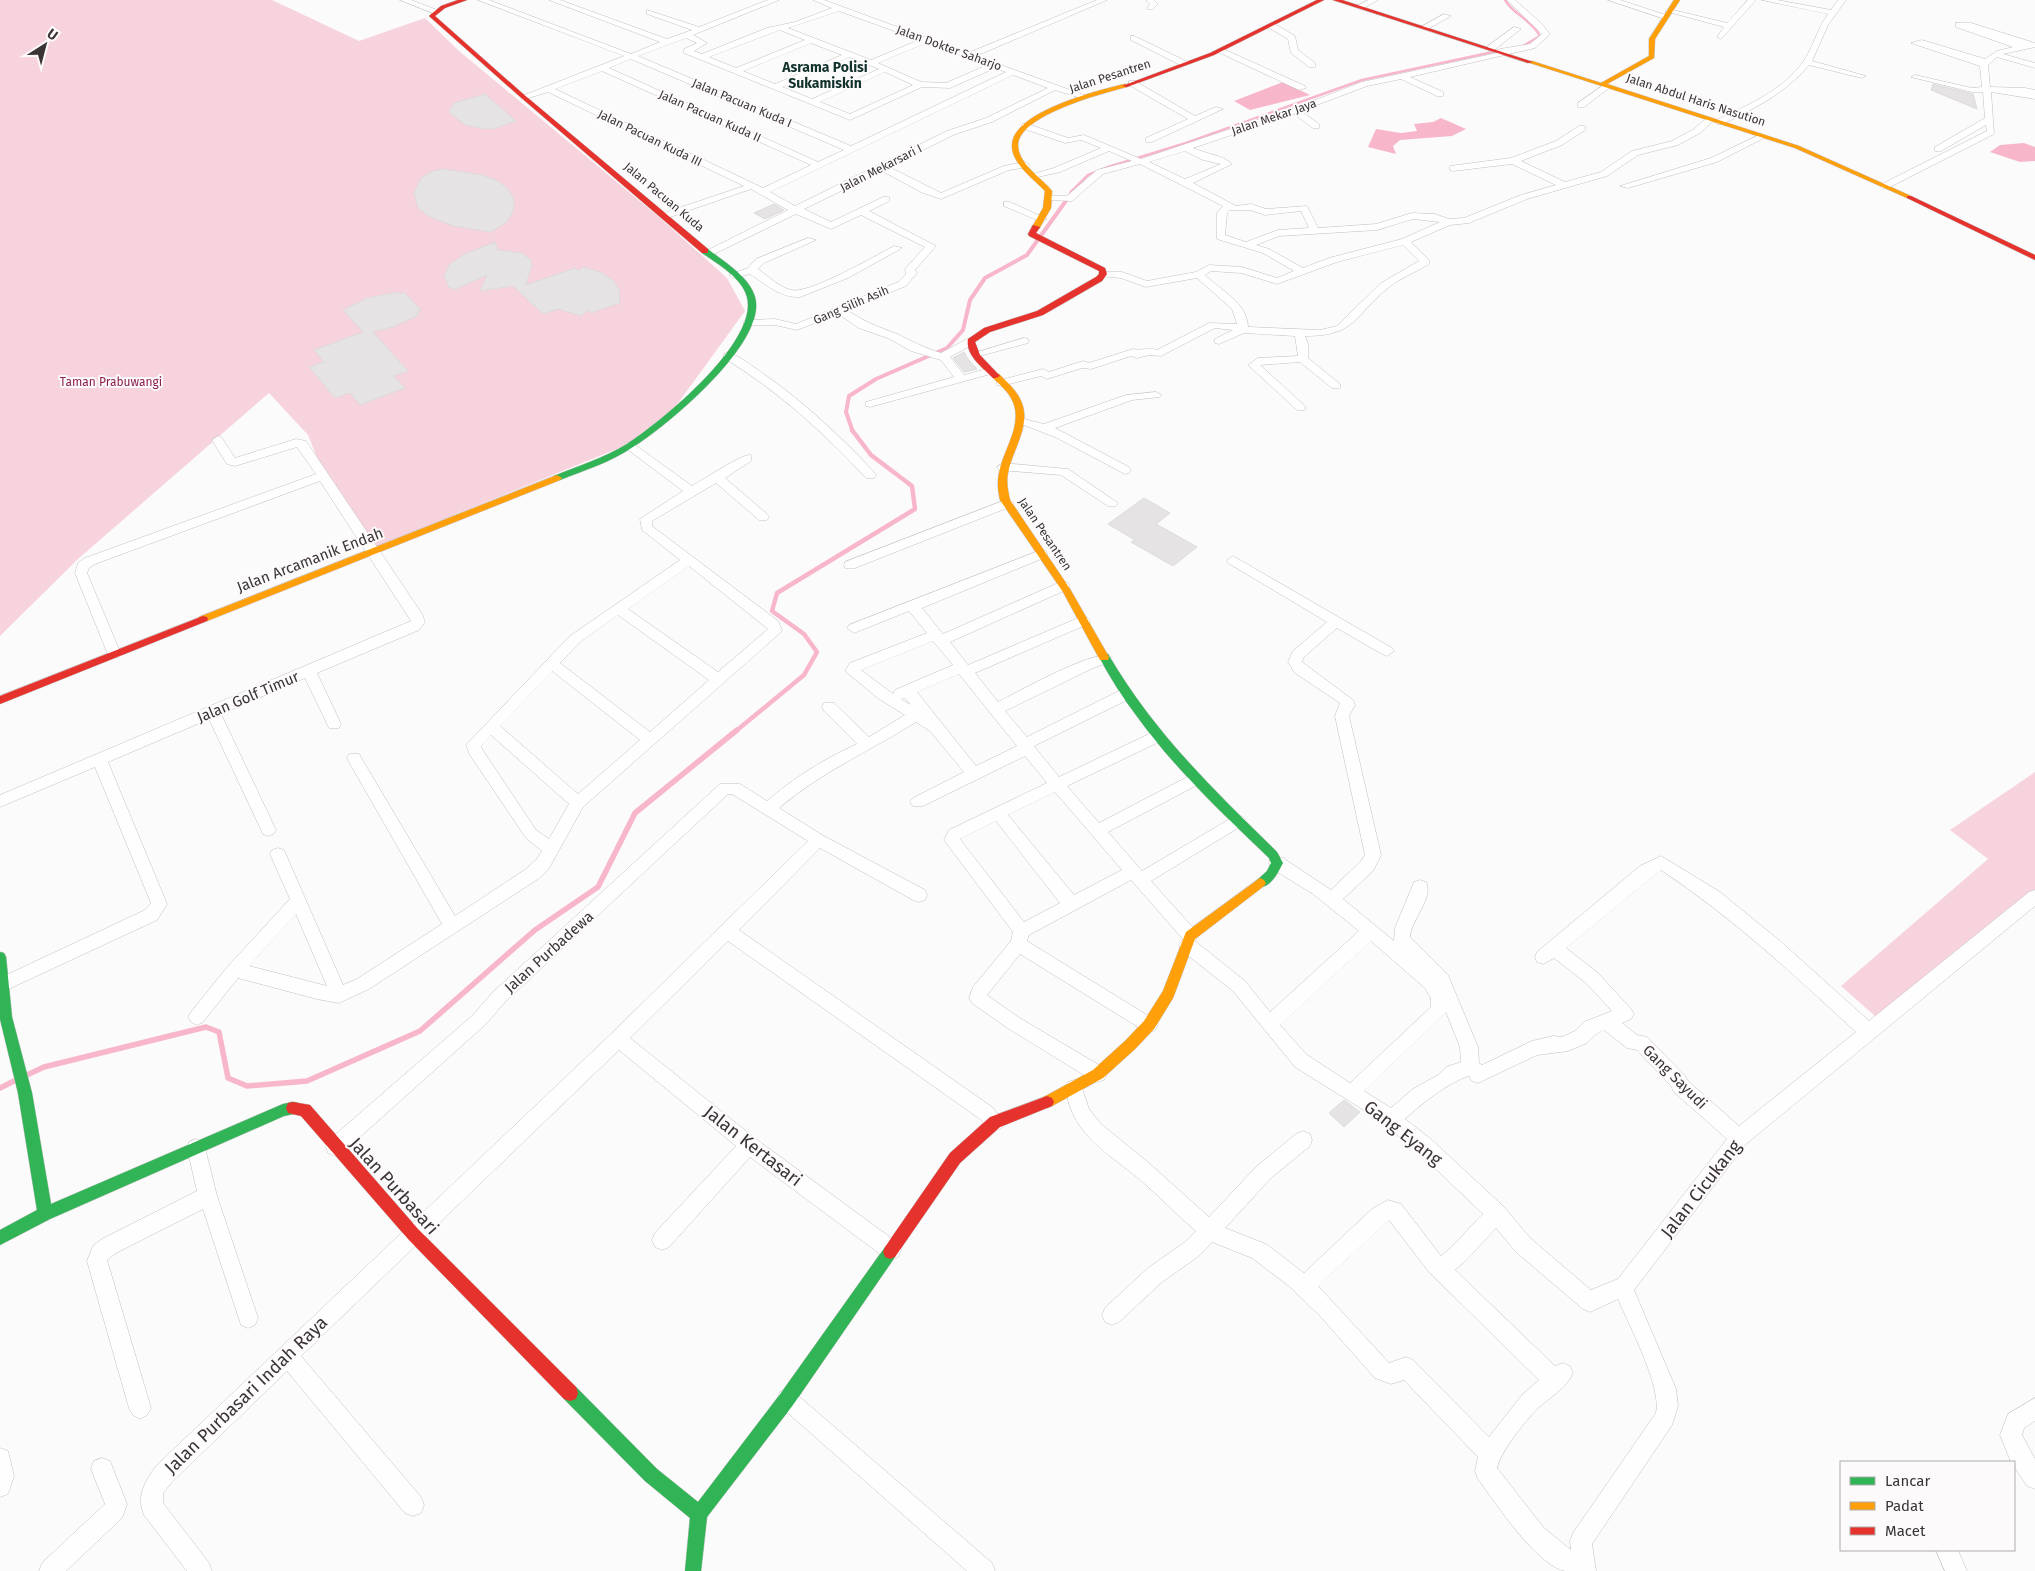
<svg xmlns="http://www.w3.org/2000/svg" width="2035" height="1571" viewBox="0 0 2035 1571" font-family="'Fira Sans',sans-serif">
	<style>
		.green { fill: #f7d3dd }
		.water { fill: #f8b6ca }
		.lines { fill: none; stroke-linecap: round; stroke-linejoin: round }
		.stream-far3 { stroke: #f8b6ca; stroke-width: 2.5 }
		.stream-far2 { stroke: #f8b6ca; stroke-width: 4 }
		.stream-far1 { stroke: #f8b6ca; stroke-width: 4.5 }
		.stream { stroke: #f8b6ca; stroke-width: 5.5 }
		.building { fill: #e6e3e4; stroke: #dddadb }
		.street-casing { stroke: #c2c0c0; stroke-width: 1 }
		.fast-casing { stroke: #c2c0c0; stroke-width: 1 }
		.slow-casing { stroke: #c2c0c0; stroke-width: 1 }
		.jam-casing { stroke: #c2c0c0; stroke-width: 1 }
		.street { fill: #fffefe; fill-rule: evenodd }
		.fast { fill: #30b455; fill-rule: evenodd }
		.slow { fill: #ff9f0a; fill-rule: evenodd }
		.jam { fill: #e5322d; fill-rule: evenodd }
		.labels { text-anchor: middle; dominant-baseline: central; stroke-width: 4; stroke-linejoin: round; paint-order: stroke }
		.far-street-label { font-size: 12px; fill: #3a3435; stroke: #fdfafb }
		.far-park-label { font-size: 12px; fill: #8c204d; stroke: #fdfafb }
		.far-neighbourhood-label { font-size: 14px; font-weight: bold; fill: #11322d; stroke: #fdfafb }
		.street-label { font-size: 15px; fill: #3a3435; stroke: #fdfafb }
		.near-street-label { font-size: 18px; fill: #3a3435; stroke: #fdfafb }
	</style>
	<rect width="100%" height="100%" fill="#fcfbfb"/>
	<path class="green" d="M0,0H272L359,41L425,18L458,50L659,217L727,278L745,311L668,417L629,444L375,547L324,475L308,435L269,393L78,559L0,636Z
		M2035,772V892L1884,1024L1841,986L1988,859L1950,830Z"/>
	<path class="water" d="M1283,82L1310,95L1250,110L1234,101Z
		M1441,118L1466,129L1452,136L1400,140L1393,146L1396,154L1368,147L1376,129L1401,133L1417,131L1414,124L1433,122Z
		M2024,143L2035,147V161L2020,162L1990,152L2000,145Z"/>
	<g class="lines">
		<path class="stream-far3" d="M1505,0C1514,15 1532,20 1540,36L1523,46
			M1071,192L1088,175L1108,167L1186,143L1362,80L1493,52"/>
		<path class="stream-far2" d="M853,432L846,412L849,396L876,379L947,348L963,330L970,300L985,278L1027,255L1073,191"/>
		<path class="stream-far1" d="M736,731L804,675L817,652L804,634L772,611L777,593L915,509L912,486L871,455L852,430"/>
		<path class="stream" d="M27,1075L44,1067L206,1027L219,1032L228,1078L247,1086L307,1081L420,1031L535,930L598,887L635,813L737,730
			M0,1088L14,1081"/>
	</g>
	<path class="building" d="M1933,84L1973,94L1977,109L1931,90Z
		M485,94L516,121L493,129H485L465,125L449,112L454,103Z
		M443,169L483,175L498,181L508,189L514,199V209L507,222L491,232L453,226L428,216L418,208L414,193L421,178L433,171Z
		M774,204L784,210L765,219L754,213Z
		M495,242L498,250L522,253L531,260L532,265L526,285L575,268L579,271L583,267L600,272L613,280L619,289L620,303L591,313L587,310L581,316L558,309L543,314L513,286L480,291L487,275L454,290L448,286L444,275L450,264L465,254Z
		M397,292L399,294L404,292L421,310L417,312L419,315L393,327L373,332L408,371L394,376L405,388L360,405L350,393L335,398L309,367L324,362L314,350L363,332L343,310L367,298Z
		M964,352L968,359L977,369L964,372L953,358Z
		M1144,498L1170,513L1156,524L1197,547L1173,566L1131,542L1135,540L1108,524Z
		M1344,1100L1360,1112L1344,1127L1329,1113Z"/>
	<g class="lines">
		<g class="street-casing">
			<path id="street" d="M400,0H411L440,11L433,13Z
				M478,0H489L631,54L660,42L549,0H560L667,39L692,30L647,14V10L699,27L768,0H779L693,35L707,43L694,51L702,54L767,28L795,22L832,8L813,0H824L968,53L1097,0H1107L976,56L1084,95V99L1055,90L992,122L953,135L889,167L941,193L1004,166L1025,162L1030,165L1028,167L1009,170L941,199L923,193L882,171L804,209L831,222L883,197H889V201L869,211L936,246L915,270L917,273L906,286L847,310C866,323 877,326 897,334C912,341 924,348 941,353L967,339H975V343L950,357L964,375L990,368L995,371L994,373L870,407L866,406V402L954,377L941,360L911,351L890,339L859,328L838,314L797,330L775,325H744V321L748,320L775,319L796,324L898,282L906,274L905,269L925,247L861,215L831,229L796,214L712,255H706V251L788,210L751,189L667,218H661V214L744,186L548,92L522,100V96L624,56ZM839,11L919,40L871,60L788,28ZM780,30L805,40L736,68L709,57ZM686,38L697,43L684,49V53L850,120L922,87L950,88L995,68L1006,72L851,146L638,56ZM811,43L842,55L775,84L743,71ZM926,43L987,65L946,83L921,82L878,63ZM849,57L879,69L812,99L782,87ZM631,59L844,150L818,162L609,68ZM602,71L811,165L763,188L555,89ZM885,72L913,85L850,114L820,102ZM1013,75L1048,88L986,118L947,131L795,206L770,192Z
				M1146,0H1154L1158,4L1153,9H1147L1150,4Z
				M1368,0H1378L1362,9L1355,7Z
				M1507,0H1515L1541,23L1550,34L1535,48L1410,77L1443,92V96H1437L1401,79L1367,86L1301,111L1319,124V128H1313L1294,114L1193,148C1206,154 1223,155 1232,164L1193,183L1236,206L1251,204L1266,209L1307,206L1318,228L1376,224L1412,213L1435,214L1449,219L1464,218L1521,195L1556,185L1512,164L1453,171L1450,170V166L1511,158L1556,141L1579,126H1585V130L1562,145L1521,161L1565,182L1601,172L1632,151L1672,141L1694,129L1708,117L1715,119L1700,133L1678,145L1638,155L1607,176L1527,199L1469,223L1450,225L1411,242L1429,260V264C1416,272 1400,278 1388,288C1354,315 1357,336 1305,336L1308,344V358L1340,384V388H1332L1300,362L1260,365L1305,406V410H1297L1248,365L1258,358L1298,356L1295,336L1244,333L1219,344L1215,343V339L1233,330L1215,328L1161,356L1149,355L1137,358L1131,356L1091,369L1082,368L1047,379L1041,376L1001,386L997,385V381L1043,369L1049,372L1083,361L1089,363L1133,349C1141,351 1148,347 1157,350L1209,323L1237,324L1232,309L1197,278L1146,287L1121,278L1099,276V272H1122L1147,281L1196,272L1209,265L1242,267L1277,278L1294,271L1263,253L1217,239V213L1223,206L1140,164L1103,174L1072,201L1048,200V196H1067L1097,170L1132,161L1109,151L1060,172L1033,178V174L1054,168L1101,148L1081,140L1065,143L1022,128V124H1028L1068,138L1084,135L1141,159L1305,104L1362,82L1497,53L1496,51L1500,49L1530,44L1542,34ZM1185,151L1203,160L1221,164L1185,179L1149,162ZM1229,210H1250L1265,215L1301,211L1309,228L1278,230L1246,242L1225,235L1227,213ZM1413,219L1440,222L1402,239L1329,258L1303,268L1269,249L1256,245L1279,236L1377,230ZM1403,245L1419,261L1381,283L1337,326L1320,330L1248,327C1247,302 1221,291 1205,275L1211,271L1241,273L1277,284L1337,262Z
				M1608,0H1620L1669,16L1662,18Z
				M1748,0H1756L1721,39L1717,37L1724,27L1665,11L1669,9L1727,23Z
				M1762,0H1777L1831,10L1838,0H1846L1828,25L1812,61L1866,76L1862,78L1809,65C1784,94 1757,107 1723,124H1717V120C1748,105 1782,91 1803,62C1813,48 1817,29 1828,14Z
				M1444,14L1451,16L1428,29L1421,27Z
				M1959,23H1971L2035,43V47L2003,54L2035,63V68L1997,57L1988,65L1990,87L2025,88L2035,90V99L1991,92L1994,134L1888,188H1882V184L1987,131L1986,125L1941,151H1935V147L1985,118L1983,92H1972L1911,77L1915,75L1972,88L1982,87L1980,66L1911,43L1922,40L1985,59L1997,51L2013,47L1956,27V23Z
				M1269,24H1275L1295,36L1298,50L1315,63V67H1309L1291,53L1288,39L1269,28Z
				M1514,27L1521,29L1494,50H1488V46Z
				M1134,36L1188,62L1189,64L1182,66L1131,40V36Z
				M1221,48L1305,86L1306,88L1299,90L1218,52L1217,50Z
				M1129,81H1135L1195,116L1216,107L1223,109L1152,142H1146V138L1188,119L1129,85Z
				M1605,84L1612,86L1584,107H1578V103Z
				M1761,134L1768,136L1717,162L1628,188L1620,186L1711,158Z
				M1004,202H1010L1047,219L1039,221L1004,206Z
				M808,238L816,240L764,263L758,269C768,276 779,287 791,290C808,295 875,256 894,246L902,248L848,278L800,297C780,298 766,284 750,274L734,278L729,275L748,268L756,259Z
				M1024,338L1028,339V343L976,357L971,354Z
				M728,353C739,355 749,364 758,370C801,399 839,435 874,472L876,475L874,478H866C823,432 778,391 724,358V354Z
				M1156,392L1162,395L1160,397L1132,400L1055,428L1129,467L1131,470L1129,473L1125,474L1057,438L1014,421L1020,418L1044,424L1126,395Z
				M218,436L222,438L235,458L296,439L306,441L422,614L425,622L419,630L317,673L341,724L339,728H329L305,678L221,714L276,830L273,834L268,836L263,834L209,719L108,762L167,904L157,920L0,993V978L145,910L151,903L95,767L0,807V795L411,621L320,481L95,564L89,568L87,573L121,654L119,657H109L75,573L78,563L85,558L316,474L297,447L235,466L227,464L212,440Z
				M631,442L692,486C703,480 743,453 751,455V461L725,478L767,514L769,517L767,520H759L716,483L652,521V526L778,621L782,630L780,633L583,807L548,870L538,879L369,989L339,1003L317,999L238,978L203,1022L197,1025L191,1022L188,1017L191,1012L229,965L290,899L270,854L272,850L278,848L284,850L343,985L357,979L442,924L349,762L347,758L349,754H359L455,916L526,869L536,860L542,851L526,838L470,755L466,745L570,636L680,560L642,530L640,519L683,491L627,449V443ZM689,566L768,629L718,672L628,609ZM618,615L709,680L650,732L560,663L580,642ZM552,671L640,740L578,794L500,726ZM491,735L569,804L549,839L536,830L482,749L481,746ZM296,914L327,986L249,966Z
				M1003,463L1068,469L1118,503L1116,506H1108L1061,475L999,470L997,467Z
				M1008,499L1014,503L1012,506L855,568H845L844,565L845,562Z
				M1041,550L1046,551L1047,554L1046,557L922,608L943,634L1058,583H1068L1070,586L1068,589L950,642L968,665L1078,618H1088L1090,621L1088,624L975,673L998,702C1018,692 1092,650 1110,656L1112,659L1110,662L1093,668L1005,711L1027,737L1119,691H1129L1131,695L1129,699L1034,746L1059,777L1151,733H1161L1163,737L1161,741L1067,786L1099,823L1191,775H1201L1203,779L1201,783L1108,832L1142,871L1233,817L1238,815L1243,817L1246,821L1243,825L1151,881L1196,931L1198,936L1195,941L1245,981L1270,1012L1359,931L1313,894L1271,868L1269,863L1271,858L1277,857L1283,858L1331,890L1361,861L1365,855L1335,716L1340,703L1295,673L1288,662L1293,651L1327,622L1228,563L1227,560L1233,556L1392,648L1394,651L1387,656L1382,654L1337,628L1304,657L1302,662L1353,700L1355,705L1349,716L1381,855L1373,871L1343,899L1394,941L1395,928L1414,882L1420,880L1426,882C1434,898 1411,920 1410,937L1448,975L1478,1047L1479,1063L1482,1065L1532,1041L1553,1036L1562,1037L1575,1031L1584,1022L1612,1011L1586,983L1554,958L1543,964L1537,962L1535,957L1537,952L1640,866L1661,856L1720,892L1780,941L1869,1021L2029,892L2035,890V906L1746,1144L1634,1290L1676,1389L1678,1406L1672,1425L1592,1544L1596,1571C1587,1571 1575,1571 1565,1571C1536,1565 1495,1502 1478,1479L1475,1471L1478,1457L1404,1380L1391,1384L1375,1378L1319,1315L1289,1286L1252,1258L1212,1242L1199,1256L1162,1282L1119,1322L1112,1325L1105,1322L1102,1315L1105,1308L1148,1268L1185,1242L1196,1231C1178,1216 1162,1199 1145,1184C1116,1158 1078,1140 1068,1100C1067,1093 1065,1089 1068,1082L1074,1080L1080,1082L1089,1109L1101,1124L1150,1164L1209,1217L1257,1166L1296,1134L1303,1131L1310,1134L1312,1140L1310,1146L1271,1178L1225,1228L1266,1244L1304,1273L1372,1209L1388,1200L1401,1204L1441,1256C1458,1243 1468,1228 1483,1214L1418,1152L1375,1117L1295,1067L1233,991L1181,950L1179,945L1183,939L1131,880L1029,935L1027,941L1155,1020L1158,1025L1155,1030L1149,1033L1143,1030L1020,954L987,995L1018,1017L1104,1068L1107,1074L1104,1080L1098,1082L1092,1080L1006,1027L972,1003L969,998L973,987L1011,941L1013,932L944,840L949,830L1047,783L1025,756L923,806H913L910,802L913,798L964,772L930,731L916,722C870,751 821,772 779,808L822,835L925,890L927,895L925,900L919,902L913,900L820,848L739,930L992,1107L1004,1122L1001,1128L995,1131L989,1128L980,1119L728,941L630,1038L756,1139L898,1243L901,1250L898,1257L891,1260L884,1257L750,1157L669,1247L662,1250L655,1247L652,1240L655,1233L736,1146L619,1050L301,1356L421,1497L424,1505L421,1513L413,1516L405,1513L287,1371L172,1482L163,1493V1503L209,1563L212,1571H187L144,1515C136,1495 145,1482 156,1466L612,1033L808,841L732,794H728L505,1002L485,1025L342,1153L335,1156L328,1153L326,1147L328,1141L473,1015L493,992L720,784H740L767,801C795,777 824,759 857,744L824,711L822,707L824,703H834L869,737L905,715L879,699L845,671L850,663L927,633L909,611L854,633L847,628L849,625ZM933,641L953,665L895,690L893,694L861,670ZM959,674L1017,746L976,766L917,692ZM905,698L911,705L901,699ZM1055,792L1122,870L1074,895L1008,815ZM996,821L1060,903L1024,922L960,839ZM1661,870C1733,918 1792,973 1856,1032L1739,1126L1688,1081L1685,1076L1647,1037L1637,1035L1622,1023L1631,1019L1634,1014L1631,1009L1598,973L1566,948ZM1371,941L1425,988L1431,998V1007L1350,1083L1307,1055L1280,1025ZM1446,1012L1460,1047L1461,1062L1446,1067L1438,1075L1413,1089L1391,1108L1364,1091ZM1604,1030L1627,1048L1637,1050L1671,1086L1674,1092L1727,1139L1618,1279L1591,1290L1530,1238L1504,1207L1432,1140L1405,1119C1421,1104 1449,1082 1469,1076L1472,1081L1478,1083L1537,1055L1568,1051L1587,1043L1596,1034ZM1389,1220L1429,1272L1539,1380L1522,1395L1489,1437L1413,1360L1406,1357L1389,1363L1318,1286ZM1496,1228L1516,1252L1583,1309L1590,1312L1618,1299C1629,1325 1662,1387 1656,1413L1573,1533L1570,1541L1571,1550L1544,1528L1497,1468C1501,1451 1525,1421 1538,1408C1550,1397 1567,1388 1573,1373L1570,1366L1563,1363L1555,1366L1455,1270C1471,1257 1482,1242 1496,1228Z
				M196,1139L203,1142L205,1148L217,1196L258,1318L255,1325L248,1328L241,1325L203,1209L116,1253L107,1260L151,1408L147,1415L140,1419L133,1415L129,1408L87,1261L93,1246L102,1239L197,1191L187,1148L189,1142Z
				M787,1389L794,1392L992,1563L995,1571H967L780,1406L777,1399L780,1392Z
				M2035,1398V1421L2024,1428L2022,1435L2035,1459V1489L2027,1486L2014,1466V1462H2011L2000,1435L2008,1414Z
				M0,1448L8,1451L14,1476L8,1494L0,1497Z
				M102,1458L110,1461L127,1504L122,1518L66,1571H39L42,1563L105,1504L91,1469L94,1461Z
				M1936,1550H1958L1967,1571H1945Z"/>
		</g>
		<g class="fast-casing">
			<path id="fast" d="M702,249H708C724,262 749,276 755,297C768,342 667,426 633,447C611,462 585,470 560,480H554V476C578,466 604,458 627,444C661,422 759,342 747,297C742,278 718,264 702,253Z
				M1104,653L1108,654C1154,733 1213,789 1277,852L1283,863C1278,873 1269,891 1256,886L1254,883L1267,871L1271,863L1269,858C1222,813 1174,768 1136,715C1122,697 1110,677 1099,657Z
				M0,952L4,953L6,957L12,1017L32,1093L51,1204L283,1104L293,1102L298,1103L300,1108L298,1113L284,1116L50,1219L0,1245V1230L37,1210L18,1093L0,1019Z
				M890,1245L895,1247L897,1252L895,1257L793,1405L707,1517L701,1571H685L690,1518L645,1481L564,1399L562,1393L564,1387L570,1385L576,1387L657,1469L698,1502L781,1393L885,1247Z"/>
		</g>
		<g class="slow-casing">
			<path id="slow" d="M1674,0H1680L1655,39L1654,58L1607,84L1799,146L1911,196V198H1907L1795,148L1527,62L1532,61L1601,83L1649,56V39Z
				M1125,84L1128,86L1127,87C1103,93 1019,115 1018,145C1018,164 1042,178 1052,191L1051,208L1039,229H1033L1032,227L1043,208L1045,191C1034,179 1012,164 1012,146C1011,112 1099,90 1125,84Z
				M993,374H999C1007,382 1017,391 1021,401C1032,425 1012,450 1008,473C1006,482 1008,491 1010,500L1070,589L1109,657L1108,660H1100L1063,592L1000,500C998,491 997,482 999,473C1003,450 1023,426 1013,402C1009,392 1000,385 993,378Z
				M557,475L562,478L560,480L207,621H199L198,619L199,617Z
				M1260,878L1264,880L1266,883L1264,886L1195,939L1173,998L1154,1029L1135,1049L1103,1078L1052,1106L1047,1108L1042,1106L1040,1102L1042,1098L1093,1070L1125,1041L1144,1021L1163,991L1186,932Z"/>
		</g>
		<g class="jam-casing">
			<path id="jam" d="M458,0H467L445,8L435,16L522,93L708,249V253H702L518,95L429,16L441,6Z
				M1317,0H1324L1214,55L1127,87L1122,86L1210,53Z
				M1333,0H1342L1533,62L1528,63Z
				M1907,196H1911L2035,255V260L1907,198Z
				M1033,225L1040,227L1036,233L1105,268L1107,274L1102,281L1043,315L990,332L975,342L980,355L1000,376L996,378H993C983,368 965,355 968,339L984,328L1037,311L1096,277L1099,274V271L1029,236L1028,234Z
				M203,616L207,617L208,619L207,621L0,704V696Z
				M1047,1096L1052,1098L1054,1102L1052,1106L1000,1127L960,1163L895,1257L890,1259L885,1257L883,1252L885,1247L950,1153L990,1117Z
				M293,1102L310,1105L418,1229L576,1387L578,1393L576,1399L570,1401L564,1399L408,1239L301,1116L288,1113L286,1108L288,1103Z"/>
		</g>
		<use href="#street" class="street"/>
		<use href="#fast" class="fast"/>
		<use href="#slow" class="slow"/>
		<use href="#jam" class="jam"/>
	</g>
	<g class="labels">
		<g class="far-street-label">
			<text transform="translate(949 48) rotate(20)">Jalan Dokter Saharjo</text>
			<text transform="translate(1110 76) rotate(-18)">Jalan Pesantren</text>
			<text transform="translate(1696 100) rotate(18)">Jalan Abdul Haris Nasution</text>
			<text transform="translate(742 103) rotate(23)">Jalan Pacuan Kuda I</text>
			<text transform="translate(710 116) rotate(24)">Jalan Pacuan Kuda II</text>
			<text transform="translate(1274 117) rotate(-19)">Jalan Mekar Jaya</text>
			<text transform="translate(650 138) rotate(26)">Jalan Pacuan Kuda III</text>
			<text transform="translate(881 168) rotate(-27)">Jalan Mekarsari I</text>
			<text transform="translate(664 197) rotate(40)">Jalan Pacuan Kuda</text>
			<text transform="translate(851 305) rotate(-23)">Gang Silih Asih</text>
			<text transform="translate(1045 534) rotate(56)">Jalan Pesantren</text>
		</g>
		<g class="far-park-label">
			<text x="111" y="382">Taman Prabuwangi</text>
		</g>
		<g class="far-neighbourhood-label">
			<text x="825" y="67">Asrama Polisi<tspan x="825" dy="16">Sukamiskin</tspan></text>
		</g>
		<g class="street-label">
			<text transform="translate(310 560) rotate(-21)">Jalan Arcamanik Endah</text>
			<text transform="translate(248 697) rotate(-23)">Jalan Golf Timur</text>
			<text transform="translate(549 952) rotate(-42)">Jalan Purbadewa</text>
			<text transform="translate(1675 1077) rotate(45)">Gang Sayudi</text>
		</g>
		<g class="near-street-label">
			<text transform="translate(1403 1133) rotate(38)">Gang Eyang</text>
			<text transform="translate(753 1146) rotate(38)">Jalan Kertasari</text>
			<text transform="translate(394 1186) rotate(48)">Jalan Purbasari</text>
			<text transform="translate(1701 1189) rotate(-52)">Jalan Cicukang</text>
			<text transform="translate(246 1395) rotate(-44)">Jalan Purbasari Indah Raya</text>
		</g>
	</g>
	<rect x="1840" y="1461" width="175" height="90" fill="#fdfafb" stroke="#afabac"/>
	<rect x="1850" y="1477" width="25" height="8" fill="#30b455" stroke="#afabac"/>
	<text x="1885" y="1486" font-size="15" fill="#3a3435">Lancar</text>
	<rect x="1850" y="1502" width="25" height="8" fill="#ff9f0a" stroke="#afabac"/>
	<text x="1885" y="1511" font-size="15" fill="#3a3435">Padat</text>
	<rect x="1850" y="1527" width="25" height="8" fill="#e5322d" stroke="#afabac"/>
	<text x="1885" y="1536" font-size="15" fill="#3a3435">Macet</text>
	<g transform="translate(45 45) rotate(36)" stroke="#fdfafb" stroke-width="4" paint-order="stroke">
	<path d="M0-4L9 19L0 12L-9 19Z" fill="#3a3435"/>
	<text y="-8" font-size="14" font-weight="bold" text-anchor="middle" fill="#3a3435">U</text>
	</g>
</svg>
